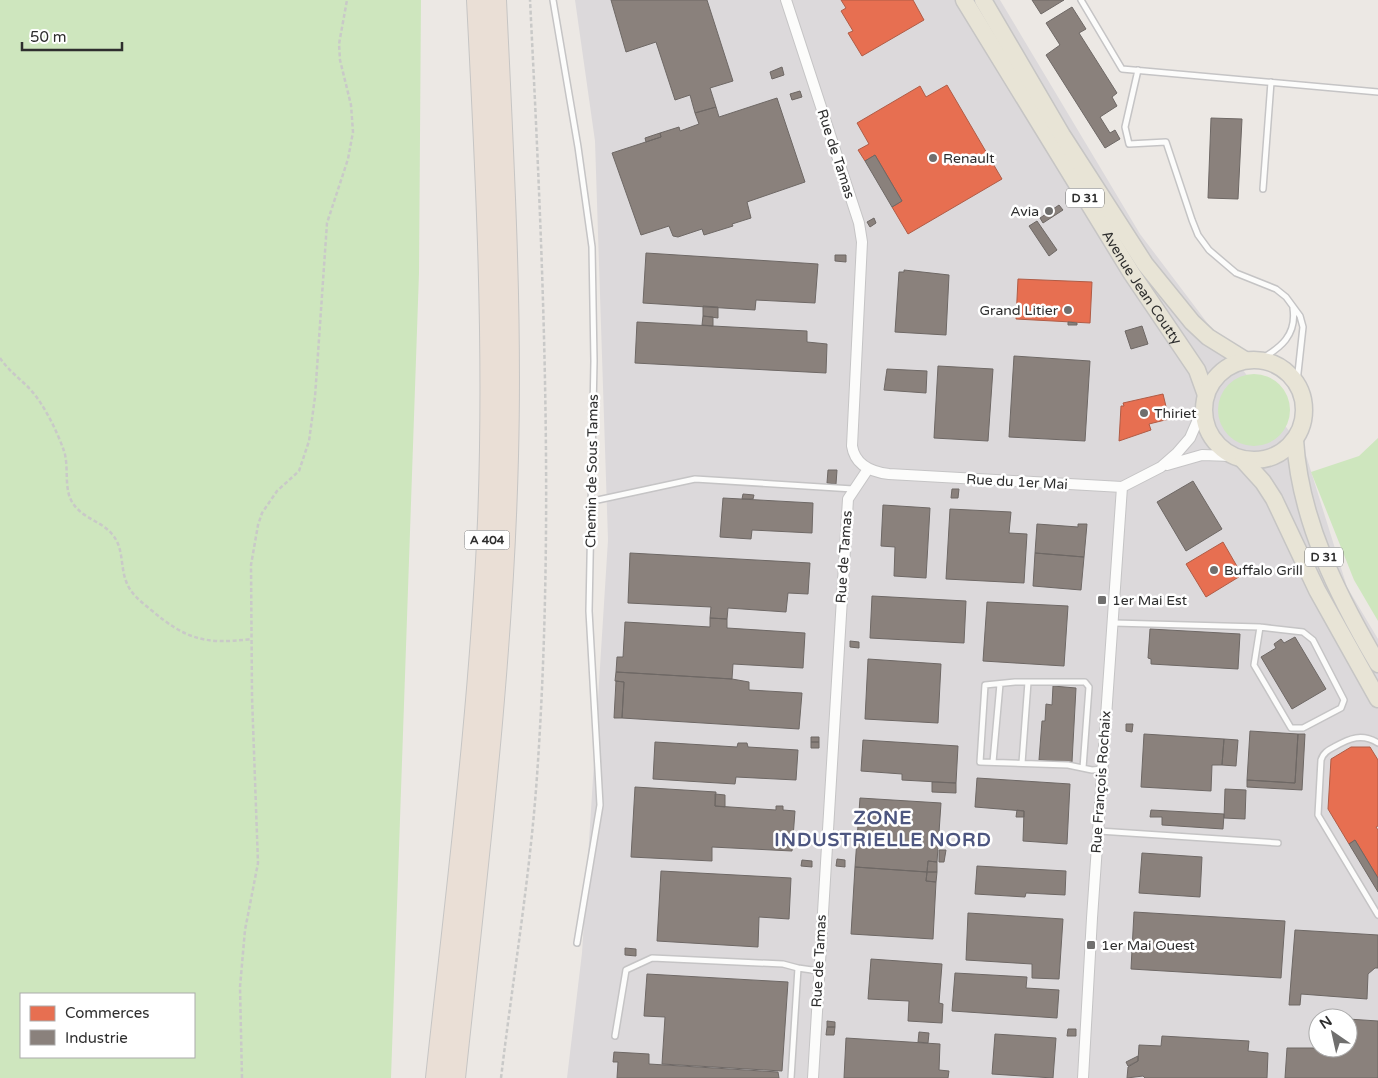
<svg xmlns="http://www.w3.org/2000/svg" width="1378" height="1078" viewBox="0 0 1378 1078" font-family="'Varela Round',sans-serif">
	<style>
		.industrial { fill: #dcd9db; fill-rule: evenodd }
		.green { fill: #cee6be; fill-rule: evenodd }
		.shops { fill: #e76f51; stroke: #b05c46 }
		.industry { fill: #8a817c; stroke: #6e6865 }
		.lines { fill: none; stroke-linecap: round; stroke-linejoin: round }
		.service-casing { stroke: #c5c4c5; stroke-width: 8 }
		.minor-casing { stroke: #c5c4c5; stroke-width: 12 }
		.primary-casing { stroke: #c6c5c4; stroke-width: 19 }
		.motorway-casing { stroke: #c6c5c4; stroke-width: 22 }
		.path { stroke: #c9c9c8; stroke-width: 2.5; stroke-dasharray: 4 2.5; stroke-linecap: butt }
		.service { stroke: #fcfcfb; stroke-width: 5 }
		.minor { stroke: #fcfcfb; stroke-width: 10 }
		.primary { stroke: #e8e4d6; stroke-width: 16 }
		.motorway { stroke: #eadfd6; stroke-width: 20 }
		.poi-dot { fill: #706f6e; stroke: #fff; stroke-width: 2 }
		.labels { text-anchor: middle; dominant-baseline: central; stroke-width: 5; stroke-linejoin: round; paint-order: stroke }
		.shield { fill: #fff; stroke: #6d6d6d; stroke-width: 1 }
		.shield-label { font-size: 12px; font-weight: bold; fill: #2e2e2e }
		.street-label { font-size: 14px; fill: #2e2e2e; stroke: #fff }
		.poi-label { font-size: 14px; fill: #2e2e2e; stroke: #fff; text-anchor: start }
		.district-label { font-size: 19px; font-weight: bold; letter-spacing: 1px; fill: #4d5680; stroke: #fff }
	</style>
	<rect width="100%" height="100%" fill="#ece8e4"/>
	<path class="industrial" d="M575,0H1000L1140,234L1305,452L1347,587L1378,639V1078H567L582,953L608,540L595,141ZM1318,1018H1348V1048H1318Z"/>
	<path class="green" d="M0,0H421L419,273L391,1078H0ZM194,994V1057H21V994Z
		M1218 410a36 36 0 1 1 72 0a36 36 0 1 1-72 0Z
		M1378,438V621L1354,580L1311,472L1359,456Z"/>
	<path class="shops" d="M841,0H913L924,20L862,56L848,33L853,31L841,11L846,8Z
		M947,85L1002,179L908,234L892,207L902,201L875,155L865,161L858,150L869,144L857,123L920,86L926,97Z
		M1018,279L1092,282L1090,323L1016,319Z
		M1163,394L1169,419L1149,424L1151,430L1119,441L1121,406H1124L1123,403Z
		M1223,542L1242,575L1206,597L1186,564Z
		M1351,747H1370L1378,760V826L1376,827L1378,830V878L1355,840L1349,844L1328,809L1331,759Z"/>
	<path class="industry" d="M611,0H707L733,81L710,88L716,107L695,113L690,95L675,100L656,42L626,52Z
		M1032,0H1064L1041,14Z
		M1072,7L1086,29L1079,33L1117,93L1112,97L1117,106L1100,117L1110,133L1115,130L1120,139L1105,148L1046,55L1060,45L1046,23Z
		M782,67L784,75L772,79L770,72Z
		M800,91L802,97L792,100L790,94Z
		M777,98L805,182L747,202L751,218L732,224L733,226L704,235L702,229L678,237L673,236L669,226L641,235L612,153L661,137L660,133L679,127L680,131L699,124L695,113L716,107L719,117Z
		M1211,118L1242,119L1238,199L1208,198Z
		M660,133L661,137L646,142L645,138Z
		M875,155L902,201L892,207L865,161Z
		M1059,205L1063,210L1043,223L1040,218Z
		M874,218L876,223L870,227L867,222Z
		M1037,221L1057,250L1049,256L1029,226Z
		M646,253L818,264L815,303L756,300L755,310L643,303Z
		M835,255H846V262L835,261Z
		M904,270L949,275L946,335L895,332L899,272H904Z
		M703,306L718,307V318L703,316Z
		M703,316L713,317V326L702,325Z
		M637,322L807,331V342L827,344L826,373L635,363Z
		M1068,322L1077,323V325H1068Z
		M1142,326L1148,344L1131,349L1125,331Z
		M1014,356L1090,361L1085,441L1009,437Z
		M938,366L993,369L988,441L934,438Z
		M887,369L927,371L926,393L884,390Z
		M828,470H837L836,484L827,483Z
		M1193,481L1222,529L1186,551L1157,502Z
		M952,489H959L958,498H951Z
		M743,494L754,495L753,499H742Z
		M723,498L813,503L812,533L752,530L751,539L720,537Z
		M883,505L930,508L926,578L894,576L895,547L881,546Z
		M950,509L1011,512L1009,533L1027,534L1024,583L946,579Z
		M1037,524L1078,527V524H1087L1084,557L1035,553Z
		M630,553L810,563L808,594L788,593L786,612L728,608L727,619L710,618L711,607L628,603Z
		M1035,553L1084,557L1081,590L1033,586Z
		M872,596L966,601L964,643L870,638Z
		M987,602L1068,606L1064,666L983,661Z
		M710,618L727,619V628L805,633L803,668L733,664L732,679L616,672L617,657H623L625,622L710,627Z
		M1150,629L1240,634L1238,669L1151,664V659L1148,658Z
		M1295,637L1326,689L1292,709L1261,657L1276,648L1274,644L1281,639L1284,643Z
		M850,641L859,642V648L850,647Z
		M868,659L941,664L938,723L865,719Z
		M616,672L732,679L749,682V690L802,693L799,729L622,718L624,682L615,681Z
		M616,681L624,682L622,718H614Z
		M1053,686L1076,688L1072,762L1039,760L1042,721H1045L1046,704L1052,705Z
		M1126,724H1133L1132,732L1126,731Z
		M1250,731L1298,734L1295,783L1247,780Z
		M1144,734L1224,739L1222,765H1212L1211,791L1141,787Z
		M1298,734H1305L1302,790L1247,787V780L1295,783Z
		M811,737H819V742H811Z
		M1224,739L1238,740L1236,766L1222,765Z
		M863,740L958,746L956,783L902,780V774L861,771Z
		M655,742L737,747L738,743H747L748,747L798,750L796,780L736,777L735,784L653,779Z
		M811,742H819V748H811Z
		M977,778L1070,784L1067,844L1023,841L1024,811L975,807Z
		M932,782L956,783V793L932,792Z
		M635,787L716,792L715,806L776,810V806H783V810L795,811L792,851L712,847V861L631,857Z
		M1225,789L1246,790L1245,819L1224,818Z
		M715,794L725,795V807L715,806Z
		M860,798L941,803L937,862L928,861L927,872L855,867Z
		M1017,810L1024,811V817H1016Z
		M1151,810L1224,814L1223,829L1162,825V817H1150Z
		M1355,840L1378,878V892L1349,844Z
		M939,850H946L944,862H939Z
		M1142,853L1202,857L1200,897L1139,893Z
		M837,859L845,860V867L836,866Z
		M802,860L812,861V867L801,866Z
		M928,861L937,862V872H927Z
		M977,866L1066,871L1065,895L1026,893L1025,897L975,894Z
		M855,867L927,872L926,881L936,882L933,939L851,934Z
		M661,871L791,878L789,919L759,917L758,947L657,941Z
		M927,872H937L936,882L926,881Z
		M1134,912L1285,921L1281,978L1131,969Z
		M968,913L1063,919L1059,979L1032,978V964L966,960Z
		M1295,930L1378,935V968H1375L1368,974L1367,999L1301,994L1300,1005H1289Z
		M625,948L636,949V956L625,955Z
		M871,959L942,964L939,1003L943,1004L942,1023L908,1021L909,1001L868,999Z
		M955,973L1027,977L1026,988L1059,990L1057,1018L952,1011Z
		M647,974L788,982L782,1071L662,1064L665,1017L644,1016Z
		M1348,1019L1378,1021V1078H1285L1287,1048H1348Z
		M827,1021L835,1022V1027H827Z
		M827,1027H835L834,1035H826Z
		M1068,1029H1076V1036H1067Z
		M919,1032L929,1033L928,1043L918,1042Z
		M995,1034L1056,1038L1053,1078L992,1074Z
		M1162,1036L1249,1041L1248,1051L1268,1053L1267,1078H1145L1143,1076L1127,1078L1128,1067L1138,1061L1139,1045L1161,1046Z
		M846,1038L940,1044L939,1070L949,1071L948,1078H844Z
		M614,1052L649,1054V1064L778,1072L779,1078H617L618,1062H613Z
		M1138,1056V1061L1128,1066L1126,1062Z"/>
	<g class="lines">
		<g class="service-casing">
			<path id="service" d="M553,0L578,147L592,247L594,361L589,611L600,805L577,943
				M1081,0L1122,69L1378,92
				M1138,70L1125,127L1129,144L1166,142L1192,220L1198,235L1209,250L1236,273L1276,289L1286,297L1300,316L1303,327L1297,382
				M1263,189L1271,82
				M1259,360C1281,348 1297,335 1293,308
				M593,501L695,479L853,489
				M1114,623L1260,627L1303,632L1313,640L1344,700L1341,708L1303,728H1291L1254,665L1260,627
				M1378,743C1362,733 1350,738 1334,747C1328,750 1323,753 1321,760L1318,815L1378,915
				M993,762L1000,684
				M1022,763L1028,682
				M1083,768L1089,687L1085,682H1015L985,685L980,762L1068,765L1092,770L1102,769
				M1099,831L1278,843
				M615,1036L626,970L652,958L783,964L798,968
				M791,1078L798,968L819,971"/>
		</g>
		<g class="minor-casing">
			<path id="minor" d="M786,0L859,223L862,242L852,446C855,465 871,472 889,474L1122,487L1161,467L1177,453L1190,438L1203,408
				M1167,465L1202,455L1232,456
				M813,1078L848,499L868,469
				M1083,1078L1092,918L1122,487"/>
		</g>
		<g class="primary-casing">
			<g id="primary">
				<path id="s1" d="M964,0L1132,274L1197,370L1206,395"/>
				<path d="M983,0L1062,135L1145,264L1192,322L1208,337L1245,360"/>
				<circle cx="1254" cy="410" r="50"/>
				<path d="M1295,440C1300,521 1338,596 1378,664"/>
				<path d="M1243,460L1263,482L1274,499L1317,590L1378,699"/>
			</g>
		</g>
		<g class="motorway-casing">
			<path id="motorway" d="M436,1078C456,893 480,708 488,521C495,347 486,173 477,0
				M455,1078C477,871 503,664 508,456C512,304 503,152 496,0"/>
		</g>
		<path class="path" d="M0,358C8,370 19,378 29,388C44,404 57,431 64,451C69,466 64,486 71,500C80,518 100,520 112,534C124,548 120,565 126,581C130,593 140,601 150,609C185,639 205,645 251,639
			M242,1078L240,987L245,930L258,863L252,697L251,565L258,525L262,513L277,491L299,471L309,441L315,397L327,223L348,159L353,132L351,105L340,60L339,44L347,0
			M501,1078C513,977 530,877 537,776C555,518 543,258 530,0"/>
		<use href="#service" class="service"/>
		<use href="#minor" class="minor"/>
		<use href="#primary" class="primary"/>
		<use href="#motorway" class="motorway"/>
	</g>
	<g class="poi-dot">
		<circle cx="933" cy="158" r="5"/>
		<circle cx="1049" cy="211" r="5"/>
		<circle cx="1068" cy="310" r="5"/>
		<circle cx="1144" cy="413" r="5"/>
		<circle cx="1214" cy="570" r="5"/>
		<rect x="1097" y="595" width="10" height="10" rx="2.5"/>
		<rect x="1086" y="940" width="10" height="10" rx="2.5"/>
	</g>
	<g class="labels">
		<g class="shield">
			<rect x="1066" y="188.5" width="38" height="19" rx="4"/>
			<rect x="464.5" y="530.5" width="45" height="19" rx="4"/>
			<rect x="1305" y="547.5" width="38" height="19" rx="4"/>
		</g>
		<g class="shield-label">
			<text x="1085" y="198">D 31</text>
			<text x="487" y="540">A 404</text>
			<text x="1324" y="557">D 31</text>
		</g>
		<g class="street-label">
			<text transform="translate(836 154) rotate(72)">Rue de Tamas</text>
			<text stroke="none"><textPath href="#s1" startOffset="338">Avenue Jean Coutty</textPath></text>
			<text transform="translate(592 471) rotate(-89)">Chemin de Sous Tamas</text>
			<text transform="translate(1017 482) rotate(3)">Rue du 1er Mai</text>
			<text transform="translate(844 557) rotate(-86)">Rue de Tamas</text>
			<text transform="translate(1101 782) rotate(-86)">Rue François Rochaix</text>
			<text transform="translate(819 961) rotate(-87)">Rue de Tamas</text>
		</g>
		<g class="poi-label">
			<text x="943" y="158">Renault</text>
			<text x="1039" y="211" text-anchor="end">Avia</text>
			<text x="1058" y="310" text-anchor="end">Grand Litier</text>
			<text x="1154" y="413">Thiriet</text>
			<text x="1224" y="570">Buffalo Grill</text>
			<text x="1112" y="600">1er Mai Est</text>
			<text x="1101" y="945">1er Mai Ouest</text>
		</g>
		<g class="district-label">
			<text x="883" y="818">ZONE<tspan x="883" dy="22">INDUSTRIELLE NORD</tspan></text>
		</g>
	</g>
	<rect x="20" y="993" width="175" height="65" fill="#ffffff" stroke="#ababab"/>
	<rect x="30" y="1006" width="25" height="15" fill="#e76f51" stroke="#ababab"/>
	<text x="65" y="1018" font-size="15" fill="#2e2e2e">Commerces</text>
	<rect x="30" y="1030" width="25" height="15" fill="#8a817c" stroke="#ababab"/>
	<text x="65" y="1043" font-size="15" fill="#2e2e2e">Industrie</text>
	<g transform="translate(1333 1033) rotate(326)"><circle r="24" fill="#ffffff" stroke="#ababab"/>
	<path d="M0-4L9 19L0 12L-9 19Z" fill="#706f6e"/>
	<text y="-8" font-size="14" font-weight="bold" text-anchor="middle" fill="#2e2e2e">N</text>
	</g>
	<path d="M22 42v8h100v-8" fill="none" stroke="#2e2e2e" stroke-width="2.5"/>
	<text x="30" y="42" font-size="15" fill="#2e2e2e" stroke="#ffffff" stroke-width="4" paint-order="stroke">50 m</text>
</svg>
